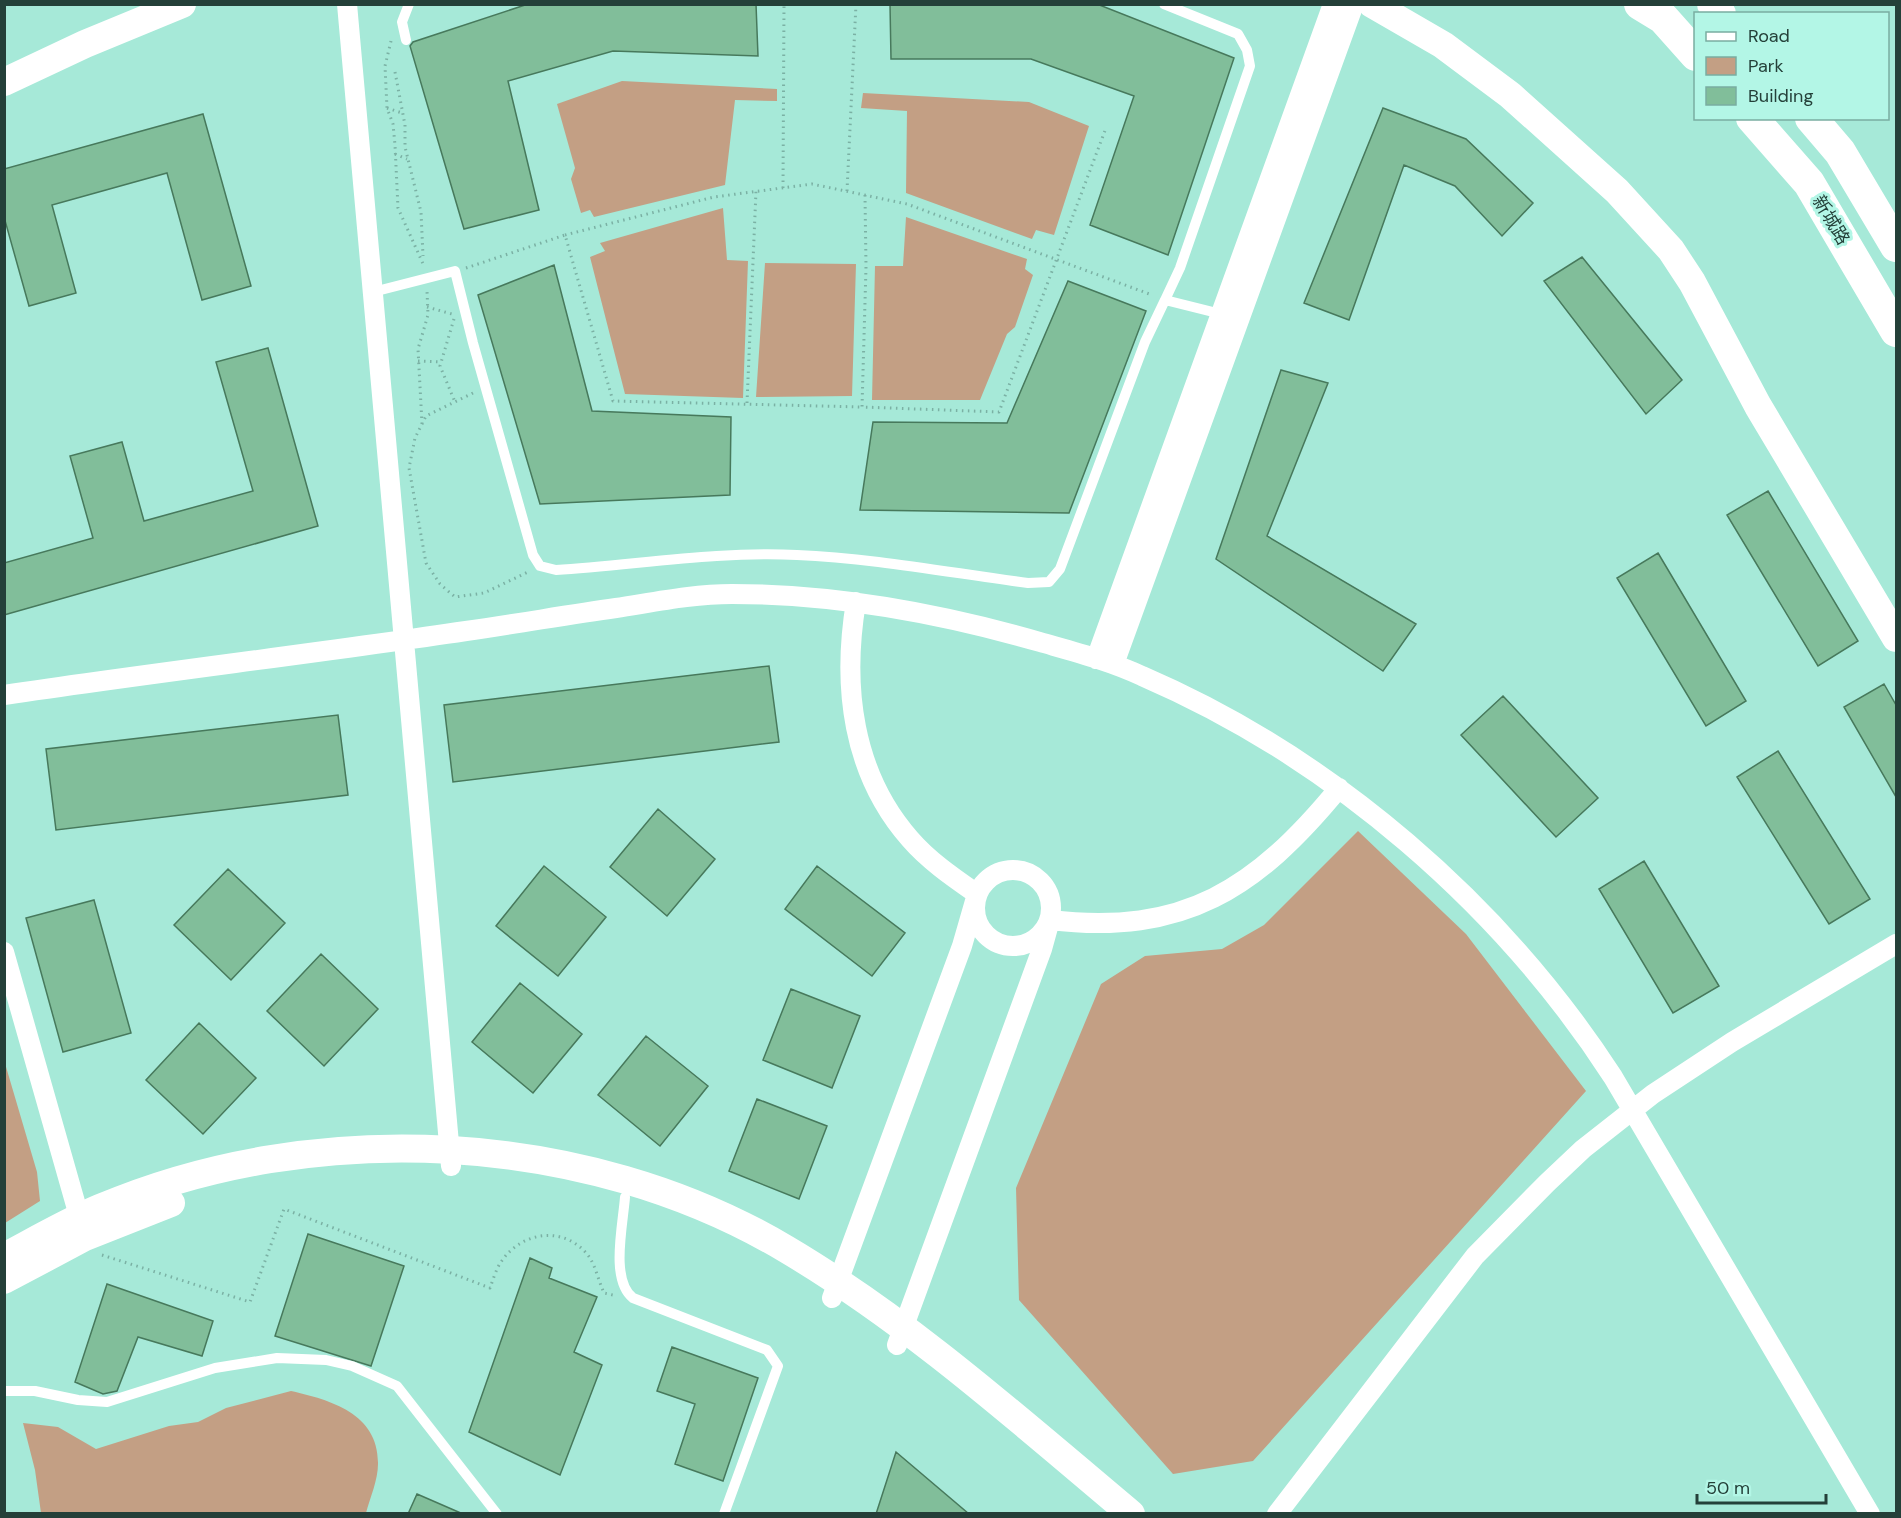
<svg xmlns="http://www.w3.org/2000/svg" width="1901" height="1518" viewBox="0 0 1901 1518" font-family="'DM Sans','Noto Sans SC',sans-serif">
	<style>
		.green { fill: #c39f84 }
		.building { fill: #81be9a; stroke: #47795c; stroke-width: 1.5 }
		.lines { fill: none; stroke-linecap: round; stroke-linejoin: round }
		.path { stroke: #7bb1a4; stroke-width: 3; stroke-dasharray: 1.5 4.5; stroke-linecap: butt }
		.lane { stroke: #fff; stroke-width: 10 }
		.street { stroke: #fff; stroke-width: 20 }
		.secondary { stroke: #fff; stroke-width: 28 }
		.primary { stroke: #fff; stroke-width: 32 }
		.labels { text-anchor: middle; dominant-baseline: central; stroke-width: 6; stroke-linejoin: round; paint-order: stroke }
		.street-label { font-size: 18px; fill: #244039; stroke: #b3f6e6 }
	</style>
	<rect width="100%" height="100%" fill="#a6e9d8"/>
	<path class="green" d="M622,81L777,89V101L735,100L725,185L594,217L590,210L581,213L571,179L575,168L557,104Z
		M863,93L1029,102L1089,126L1054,235L1036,230L1032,239L906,193L907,111L861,108Z
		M723,208L727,260L748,261L743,398L625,394L590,257L605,251L600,243Z
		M906,217L1027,259L1025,269L1033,275L1015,327L1007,334L980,400H872L875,266H903Z
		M765,263L856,264L852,396L756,397Z
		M1358,831L1466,934L1586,1091L1253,1461L1173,1474L1019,1300L1016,1188L1101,984L1145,956L1222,949L1264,925Z
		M4,1060L37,1172L40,1201L5,1223Z
		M291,1391C331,1400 379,1414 378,1464C378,1480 370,1498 366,1513H41L35,1470L23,1423L58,1427L96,1449L169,1426L198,1422L226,1408Z"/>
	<path class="building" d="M528,4H756L758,56L613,51L508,81L539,210L464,229L410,46L413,42Z
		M890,4H1097L1234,58L1168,255L1090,225L1134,96L1031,59H891Z
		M1383,108L1466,139L1533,203L1502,236L1455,186L1404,165L1349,320L1304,303Z
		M203,114L251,286L202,300L167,173L52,205L76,293L29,306L4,217V169Z
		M1582,257L1682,380L1646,414L1544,281Z
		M554,265L592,411L731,417L730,495L540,504L478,295Z
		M1068,281L1146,311L1069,513L860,510L873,422L1007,423Z
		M268,348L318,526L4,615V563L93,538L70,456L122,442L144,521L253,491L216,362Z
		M1281,370L1328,383L1267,536L1416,624L1383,671L1216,559Z
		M1768,491L1858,641L1818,666L1727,515Z
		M1658,553L1746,701L1706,726L1617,578Z
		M769,666L779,742L453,782L444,705Z
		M1884,684L1896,705V797L1844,707Z
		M1503,696L1598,798L1556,837L1461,735Z
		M338,715L348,795L56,830L46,749Z
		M1778,751L1870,899L1829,924L1737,777Z
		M658,809L715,859L667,916L610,867Z
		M1644,861L1719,986L1673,1013L1599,889Z
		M544,866L606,917L558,976L496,926Z
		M817,866L905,933L872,976L785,909Z
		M228,869L285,923L231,980L174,925Z
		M94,900L131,1033L63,1052L26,918Z
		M321,954L378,1009L324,1066L267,1011Z
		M520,983L582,1034L533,1093L472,1042Z
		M791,989L860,1016L832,1088L763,1060Z
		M199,1023L256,1078L203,1134L146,1080Z
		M646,1036L708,1086L660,1146L598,1095Z
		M757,1099L827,1126L799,1199L729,1171Z
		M308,1234L404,1266L371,1366L275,1336Z
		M530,1258L552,1268L549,1278L597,1297L574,1352L602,1365L560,1475L469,1432Z
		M107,1284L213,1321L202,1356L138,1337L117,1391L103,1394L75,1382Z
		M672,1347L758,1378L723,1481L675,1464L695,1404L657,1391Z
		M896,1452L969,1514H876Z
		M417,1494L463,1514H408Z"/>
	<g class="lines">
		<path class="path" d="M391,41L385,66L387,108L393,124L395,145L398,208L424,266
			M395,72L405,125V147L421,212L423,256
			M387,108L402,113
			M395,154L407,159
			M783,188L784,4
			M847,191L856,4
			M865,195L866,267L862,407L999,412L1106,128
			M565,235L714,197L812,184L907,204L1152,295
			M466,268L565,235L613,401L862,407
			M427,307L452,314
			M454,319L440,366L455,402
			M418,361L441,362
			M473,393L426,416L415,438L409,468L426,563L440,584L455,597L484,593L528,572
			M747,403L756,191
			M422,424L418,349L428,315L427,291
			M102,1255L250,1302L284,1209L490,1288C493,1280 496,1269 501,1262C522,1230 567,1225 590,1258C596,1268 599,1282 604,1293L613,1295"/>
		<path class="lane" d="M1164,4L1238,34L1247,50L1250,66L1180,268L1165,300
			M406,40L402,22L409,4
			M373,292L455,271L473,343L533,555L540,566L556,570C636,565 717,551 797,555C874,558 951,573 1028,583L1049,582L1060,569L1145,342L1165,300L1221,314
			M625,1197C623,1225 610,1280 633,1298L767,1350L778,1366L724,1514
			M4,1391H35L78,1400L107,1402L215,1368L277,1358L326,1360L352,1366L397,1386L497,1514"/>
		<path class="street" d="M347,4L451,1166
			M1096,659L1333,4
			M1114,664L1354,4
			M4,695C158,672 312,654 466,631C516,624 566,615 616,608C655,602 693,594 732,594C838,594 939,613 1040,642C1075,652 1110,661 1142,676C1332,758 1501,904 1613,1077L1870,1514
			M975 908a38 38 0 1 1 76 0a38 38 0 1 1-76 0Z
			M4,952L83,1230
			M832,1298L962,946L977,894C954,878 929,861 910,839C852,773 842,686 856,602
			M897,1345L1042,949L1050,920C1184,936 1256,889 1339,788
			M1277,1514L1475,1256L1547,1183L1583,1149L1653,1094L1732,1042L1896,944"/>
		<path class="secondary" d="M1372,4L1443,45L1510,95L1617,191L1671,250L1692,282L1758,406L1896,638
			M4,82L85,44L182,4
			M4,1257C36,1240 67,1222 100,1208C314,1117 586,1130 786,1249C911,1323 1020,1421 1131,1514
			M4,1280L85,1237L171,1203"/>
		<path class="primary" d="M1640,4L1663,18L1696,55
			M1713,4L1720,14
			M1752,118L1809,183L1896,331
			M1811,118L1840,152L1896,246"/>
	</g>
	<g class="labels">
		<g class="street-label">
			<text transform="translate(1831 220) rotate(59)">新城路</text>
		</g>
	</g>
	<rect width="1901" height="1518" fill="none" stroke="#244039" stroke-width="12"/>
	<rect x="1694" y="12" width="195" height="108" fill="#b3f6e6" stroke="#7aada1" stroke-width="1.5"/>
	<rect x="1706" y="32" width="30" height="9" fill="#ffffff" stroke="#7aada1" stroke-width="1.5"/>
	<text x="1748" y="42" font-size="18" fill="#244039">Road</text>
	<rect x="1706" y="57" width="30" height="18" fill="#c39f84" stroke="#7aada1" stroke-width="1.5"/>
	<text x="1748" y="72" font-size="18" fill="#244039">Park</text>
	<rect x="1706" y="87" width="30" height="18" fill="#81be9a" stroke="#7aada1" stroke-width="1.5"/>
	<text x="1748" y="102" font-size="18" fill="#244039">Building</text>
	<path d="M1697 1494v9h129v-9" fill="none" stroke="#244039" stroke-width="3"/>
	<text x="1706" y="1494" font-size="18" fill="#244039" stroke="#b3f6e6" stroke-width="4.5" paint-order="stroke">50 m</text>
</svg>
